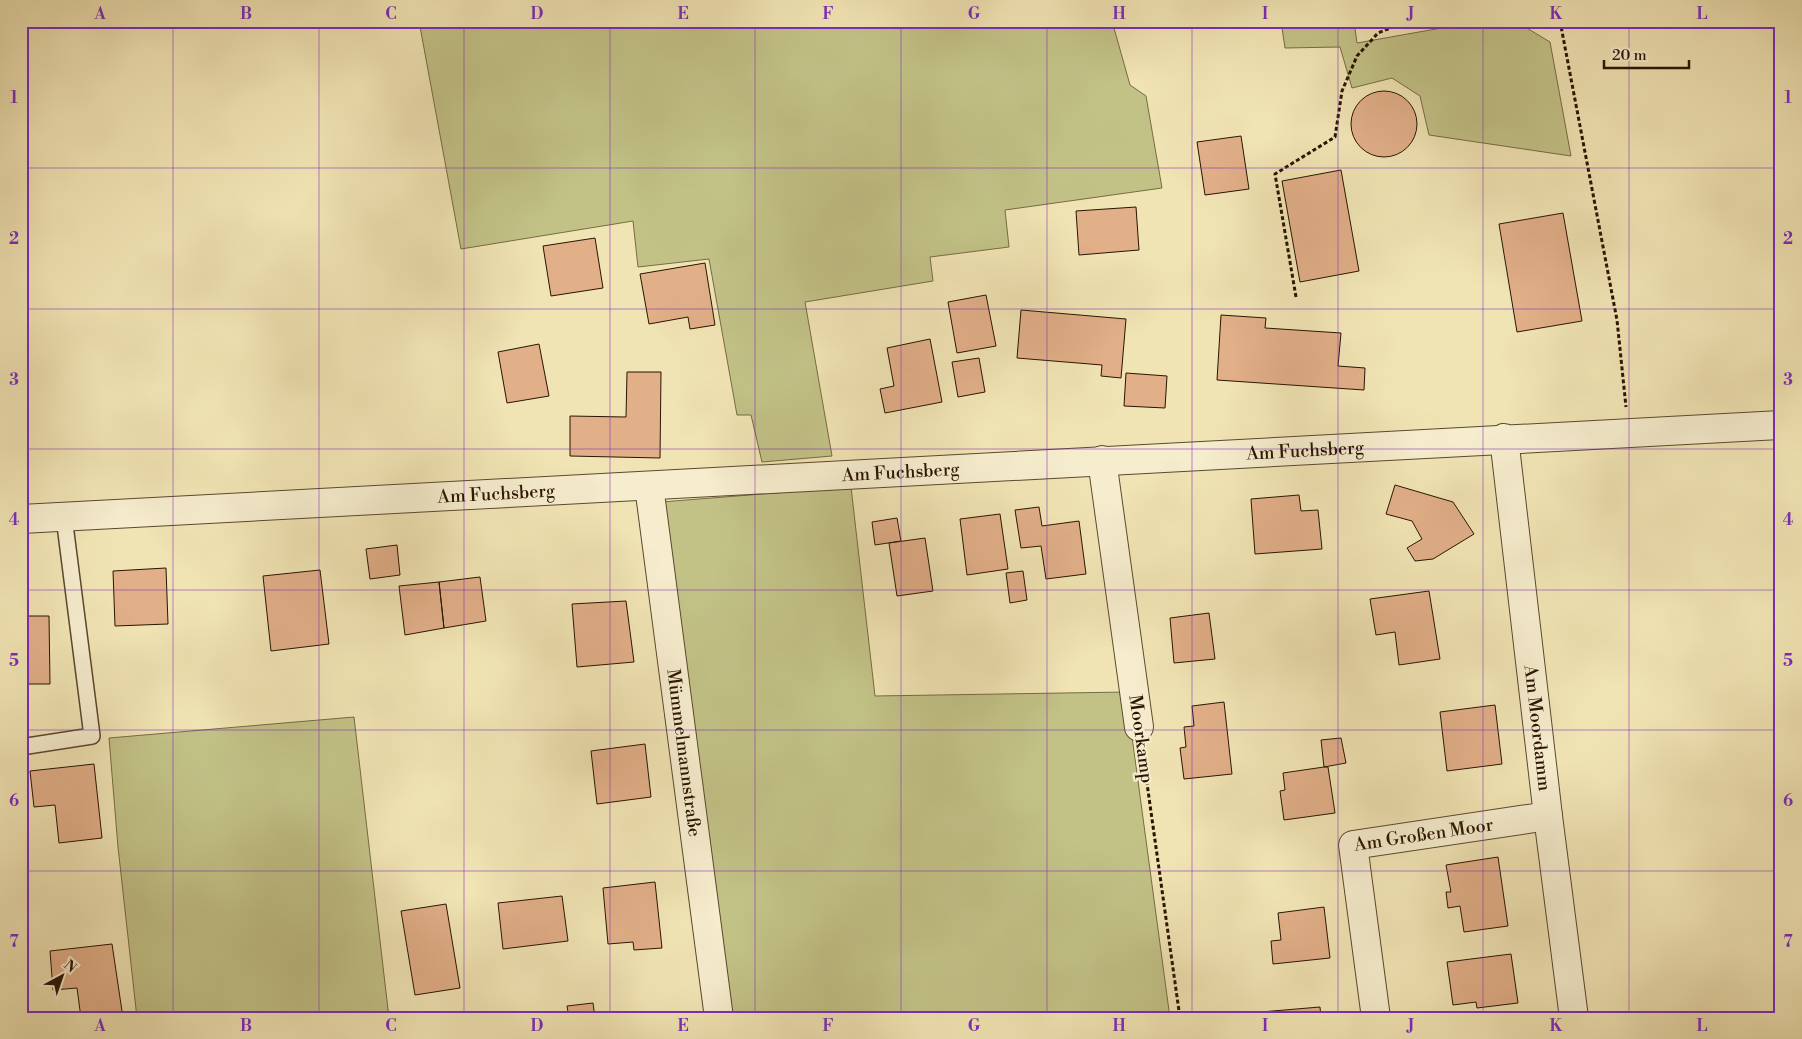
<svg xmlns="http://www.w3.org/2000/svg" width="1802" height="1039" viewBox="0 0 1802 1039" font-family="'Libre Bodoni',serif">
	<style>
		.green { fill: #c2c287; stroke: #766b44 }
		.building { fill: #e1af88; stroke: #291402 }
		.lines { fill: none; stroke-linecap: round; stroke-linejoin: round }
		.service-casing { stroke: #5b482e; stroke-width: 18 }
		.minor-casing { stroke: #5b482e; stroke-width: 30 }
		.path { stroke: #291402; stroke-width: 3; stroke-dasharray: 4 2.5; stroke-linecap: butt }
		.service { stroke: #f6edce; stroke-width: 15 }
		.minor { stroke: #f6edce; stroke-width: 28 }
		.grid { fill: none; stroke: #7b2cbf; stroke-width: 1; stroke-opacity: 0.55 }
		.labels { text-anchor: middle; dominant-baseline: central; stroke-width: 4.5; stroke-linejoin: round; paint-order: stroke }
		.street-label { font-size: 18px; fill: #291402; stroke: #f6edce }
		.neatline { fill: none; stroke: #7b2cbf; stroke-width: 2 }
		.grid-label { font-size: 16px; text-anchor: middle; font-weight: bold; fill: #7b2cbf }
	</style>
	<rect width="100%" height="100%" fill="#f1e4b4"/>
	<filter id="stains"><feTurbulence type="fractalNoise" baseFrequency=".004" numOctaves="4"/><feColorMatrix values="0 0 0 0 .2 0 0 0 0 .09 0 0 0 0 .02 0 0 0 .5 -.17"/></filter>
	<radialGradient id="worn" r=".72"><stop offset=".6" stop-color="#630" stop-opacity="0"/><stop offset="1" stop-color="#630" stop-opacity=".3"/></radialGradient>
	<path class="green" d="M419,21H1112L1130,85L1146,96L1162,188L1005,210L1009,247L930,257L933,281L805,302L832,456L762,462L751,415H737L709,259L638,267L633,221L461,249Z
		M1281,21H1354L1357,43L1481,21H1515L1550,42L1571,156L1429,135L1420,96L1392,78L1352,88L1340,47L1285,48Z
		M851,487L875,696L1126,692L1170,1018H729L661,502Z
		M354,717L389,1018H137L118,847L109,738Z"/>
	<path class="building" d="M1351 124a33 33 0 1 1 66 0a33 33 0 1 1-66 0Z
		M1241,136L1249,189L1205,195L1197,142Z
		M1341,170L1359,271L1300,282L1282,181Z
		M1136,207L1139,250L1079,255L1076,211Z
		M1563,213L1582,321L1517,332L1499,224Z
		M595,238L603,288L551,296L543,246Z
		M705,263L715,325L690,329L688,317L649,324L640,274Z
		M986,295L996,346L957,353L948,302Z
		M1021,310L1126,319L1121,378L1101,376L1102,365L1017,358Z
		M1221,315L1266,318L1265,328L1341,333L1338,366L1365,368L1364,390L1217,380Z
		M930,339L942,402L885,413L880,389L894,386L887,348Z
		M539,344L549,396L507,403L498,352Z
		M979,358L985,392L958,397L952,362Z
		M627,372H661L660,458L570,456V416L626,417Z
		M1126,373L1167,376L1165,408L1124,406Z
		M1395,485L1453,502L1474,534L1433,559L1415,561L1407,548L1422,539L1412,521L1386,514Z
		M1299,495L1301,511L1318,510L1322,549L1255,554L1251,499Z
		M1039,507L1042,526L1079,521L1086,574L1046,579L1041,546L1021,548L1015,510Z
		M1000,514L1008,569L967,575L960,519Z
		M897,518L901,541L875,545L872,522Z
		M925,538L933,591L897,596L889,543Z
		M397,545L400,575L370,579L366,549Z
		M166,568L168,624L115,626L113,571Z
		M320,570L329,644L271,651L263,576Z
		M1023,571L1027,600L1010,603L1006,573Z
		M480,577L486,621L444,628L439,582Z
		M439,582L444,628L405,635L399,586Z
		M1429,591L1440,659L1399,665L1395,632L1376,635L1370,599Z
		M626,601L634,662L577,667L572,604Z
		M1209,613L1215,659L1174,663L1170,618Z
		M21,616H49L50,684H21Z
		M1224,702L1232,774L1184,779L1180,748L1186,747L1184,727L1194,726L1192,706Z
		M1495,705L1502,764L1447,771L1440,712Z
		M1341,738L1346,763L1324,767L1321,740Z
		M645,744L651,797L597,804L591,751Z
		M94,764L102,838L59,843L55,805L34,807L30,771Z
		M1324,767H1328L1335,813L1284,820L1280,791L1285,790L1283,773Z
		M1498,857L1508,926L1464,932L1460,906L1448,908L1446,892H1451L1446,865Z
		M655,882L662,948L634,950L633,942L608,944L603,888Z
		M562,896L568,941L503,949L498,903Z
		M446,904L460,988L415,995L401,911Z
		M1324,907L1330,958L1273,964L1271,941L1281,940L1278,913Z
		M112,944L123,1018H81L77,988L53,990L50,951Z
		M1511,954L1518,1003L1477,1008L1476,1002L1453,1005L1447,962Z
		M593,1003L595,1018H569L567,1006Z
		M1320,1007L1321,1018H1249V1013Z"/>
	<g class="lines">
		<g class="service-casing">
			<path id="service" d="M21,747L92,736L64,517"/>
		</g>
		<g class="minor-casing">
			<g id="minor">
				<path id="s1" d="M1504,438L1548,816L1574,1018"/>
				<path d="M1102,460L1139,727"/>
				<path id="s2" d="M649,486L719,1018"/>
				<path id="s3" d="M21,519L1781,425"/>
				<path id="s4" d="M1376,1018L1353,845L1548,816"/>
			</g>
		</g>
		<path class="path" d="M1560,21L1617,320L1626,407
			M1296,297L1275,174L1335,137L1342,91L1357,56L1378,33L1408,21
			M1143,755L1180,1018"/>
		<use href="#service" class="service"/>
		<use href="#minor" class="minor"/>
	</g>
	<path class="grid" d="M173,21V1018M319,21V1018M464,21V1018M610,21V1018M755,21V1018M901,21V1018M1047,21V1018M1192,21V1018M1338,21V1018M1483,21V1018M1629,21V1018M21,168H1781M21,309H1781M21,449H1781M21,590H1781M21,730H1781M21,871H1781"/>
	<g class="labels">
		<g class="street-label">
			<text stroke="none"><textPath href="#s3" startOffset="1286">Am Fuchsberg</textPath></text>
			<text stroke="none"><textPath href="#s3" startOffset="881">Am Fuchsberg</textPath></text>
			<text stroke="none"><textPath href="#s3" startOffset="476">Am Fuchsberg</textPath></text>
			<text stroke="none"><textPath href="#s1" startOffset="292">Am Moordamm</textPath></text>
			<text transform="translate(1141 739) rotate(82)">Moorkamp</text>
			<text stroke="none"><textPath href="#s2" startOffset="269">Mümmelmannstraße</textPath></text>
			<text stroke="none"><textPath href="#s4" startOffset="246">Am Großen Moor</textPath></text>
		</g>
	</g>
	<rect width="1802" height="1039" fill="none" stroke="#f1e4b4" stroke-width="55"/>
	<g transform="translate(62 976) rotate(40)" stroke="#f6edce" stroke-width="4" paint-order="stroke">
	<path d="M0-4L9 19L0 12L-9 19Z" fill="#291402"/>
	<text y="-8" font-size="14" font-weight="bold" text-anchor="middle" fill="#291402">N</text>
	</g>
	<path d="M1604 60v8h85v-8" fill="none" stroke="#291402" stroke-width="2.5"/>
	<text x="1612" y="60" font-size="15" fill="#291402" stroke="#f6edce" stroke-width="4" paint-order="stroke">20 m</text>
	<rect x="28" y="28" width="1746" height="984" class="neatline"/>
	<g class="grid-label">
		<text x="100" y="19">A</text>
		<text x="246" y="19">B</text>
		<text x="391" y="19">C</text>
		<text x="537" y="19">D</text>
		<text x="683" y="19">E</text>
		<text x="828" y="19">F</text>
		<text x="974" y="19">G</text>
		<text x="1119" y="19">H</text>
		<text x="1265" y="19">I</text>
		<text x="1411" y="19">J</text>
		<text x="1556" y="19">K</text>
		<text x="1702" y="19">L</text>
		<text x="14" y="103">1</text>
		<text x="1788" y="103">1</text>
		<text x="14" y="244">2</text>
		<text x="1788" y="244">2</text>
		<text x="14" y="385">3</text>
		<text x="1788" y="385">3</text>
		<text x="14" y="525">4</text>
		<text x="1788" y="525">4</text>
		<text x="14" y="666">5</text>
		<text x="1788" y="666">5</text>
		<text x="14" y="806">6</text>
		<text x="1788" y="806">6</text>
		<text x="14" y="947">7</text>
		<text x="1788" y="947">7</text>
		<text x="100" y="1031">A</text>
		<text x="246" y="1031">B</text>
		<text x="391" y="1031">C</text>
		<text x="537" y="1031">D</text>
		<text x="683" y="1031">E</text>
		<text x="828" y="1031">F</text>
		<text x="974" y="1031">G</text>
		<text x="1119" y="1031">H</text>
		<text x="1265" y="1031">I</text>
		<text x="1411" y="1031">J</text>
		<text x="1556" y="1031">K</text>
		<text x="1702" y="1031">L</text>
	</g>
	<rect width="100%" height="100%" filter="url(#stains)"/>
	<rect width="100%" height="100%" fill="url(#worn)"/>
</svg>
